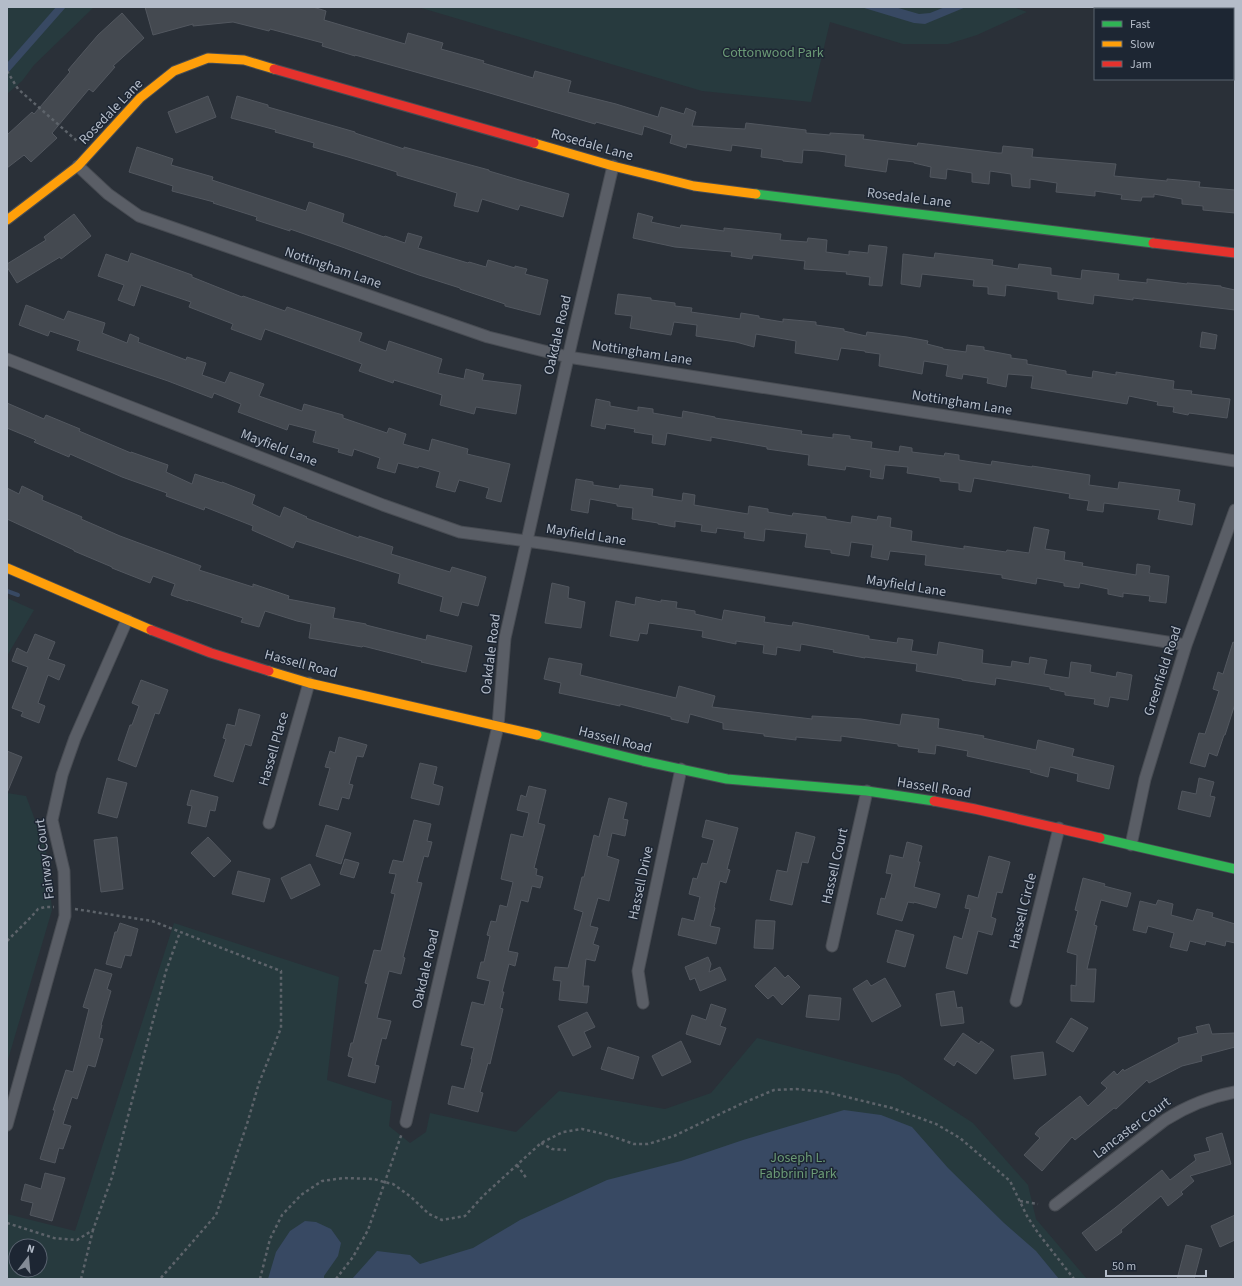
<svg xmlns="http://www.w3.org/2000/svg" width="1242" height="1286" viewBox="0 0 1242 1286" font-family="'Source Sans 3',sans-serif">
	<style>
		.green { fill: #273a3e; fill-rule: evenodd }
		.water { fill: #384963 }
		.lines { fill: none; stroke-linecap: round; stroke-linejoin: round }
		.stream { stroke: #384963; stroke-width: 4 }
		.building { fill: #444950; stroke: #52575f }
		.street-casing { stroke: #484c53; stroke-width: 13 }
		.fast-casing { stroke: #484c53; stroke-width: 11 }
		.slow-casing { stroke: #484c53; stroke-width: 11 }
		.jam-casing { stroke: #484c53; stroke-width: 11 }
		.path { stroke: #5d636a; stroke-width: 2.5; stroke-dasharray: 3 3; stroke-linecap: butt }
		.street { stroke: #5a5e66; stroke-width: 11 }
		.fast { stroke: #30b455; stroke-width: 9 }
		.slow { stroke: #ff9f0a; stroke-width: 9 }
		.jam { stroke: #e5322d; stroke-width: 9 }
		.labels { text-anchor: middle; dominant-baseline: central; stroke-width: 3; stroke-linejoin: round; paint-order: stroke }
		.park-label { font-size: 14px; fill: #6b9a76; stroke: #1d2633 }
		.street-label { font-size: 14px; fill: #b4bcc9; stroke: #1d2633 }
	</style>
	<rect width="100%" height="100%" fill="#2a3038"/>
	<path class="green" d="M7,7H94L34,65L22,81L7,94Z
		M418,7H1013L1027,12L977,35L948,44H903L830,22L811,102L702,91Z
		M7,598L34,610L7,656Z
		M7,793L26,796L46,849L52,910L7,1063Z
		M174,923L339,977L327,1080L392,1101L389,1126L410,1143L426,1132L430,1113L516,1132L559,1091L665,1109L711,1093L757,1038L899,1075L973,1123L1028,1185L1036,1219L1087,1279H7V1214L75,1231ZM16,1246H40V1270H16Z"/>
	<path class="water" d="M56,7H66L7,74V63Z
		M861,7H895L919,14L930,13L945,7H966L925,24L914,23Z
		M844,1110L881,1115L912,1127L948,1168L1004,1223L1036,1251L1059,1279H352L377,1251L410,1255L420,1264L473,1248L520,1220L607,1180L681,1161L743,1140Z
		M305,1221L316,1222L331,1229L341,1243L338,1256L324,1276V1279H268L276,1252L290,1231Z"/>
	<g class="lines">
		<path class="stream" d="M7,591L18,595"/>
	</g>
	<path class="building" d="M145,7H313L326,11L324,20L405,44L408,33L443,43L441,49L484,61L483,63L533,78L535,71L571,81L568,92L616,104L658,117L661,107L684,114L686,108L696,112L692,126L745,129L746,123L806,130V133L830,135V133L864,135L863,139L917,146L918,143L998,153H1002L1003,146L1033,149L1032,157L1116,164L1114,176L1167,181V179L1200,182L1199,187L1235,190V213L1203,210V206L1182,204V199L1154,194V197H1142L1141,201L1121,199L1122,195L1095,191V196L1056,192L1057,183L1030,179V188L1012,186L1011,174L990,171L989,184L972,182V173L947,169L946,179L930,177L931,167L914,163V162L888,159L886,172L845,166L846,155L819,151L803,150L802,163L783,161V160L761,157L762,149L732,145L731,151L687,144L686,148L670,143L672,135L644,126L642,135L596,122L595,124L476,89L355,55V56L322,46L323,43L270,29L269,31L233,22L193,26V24L153,35Z
		M122,13L144,38L113,66L115,67L93,92L89,89L52,133L57,138L31,162L24,155L7,168V135L32,112L34,114L70,72L68,70L98,35Z
		M208,96L216,117L176,133L168,112Z
		M237,96L268,105V107L355,132V133L404,149V147L489,170V171L526,182L569,194L563,217L520,205L518,210L482,199L478,212L454,206L457,193L397,175V172L348,157L313,147L314,143L275,132L276,130L231,118Z
		M137,147L173,159L171,165L213,177L212,180L306,211L309,202L344,214L342,222L384,237L385,236L405,243L408,233L422,237L418,248L468,263L469,262L486,267L488,260L515,268V266L527,269L525,274L548,280L540,315L505,306V304L460,289V288L419,275L342,247L290,229V231L256,220L257,217L213,203L214,202L172,191L173,186L129,172Z
		M638,213L653,217L651,222L680,228L681,225L724,231V228L781,234L780,240L807,242L808,238L827,240L826,252L849,255V251L868,253L869,245L887,247L882,286L869,285L870,277L846,274L847,272L804,269L805,261L753,255L752,259L731,256L732,252L675,247L633,238Z
		M74,214L91,236L61,259L60,257L17,283L7,267V264L46,240L44,237Z
		M131,253L192,275V277L242,297L243,296L285,311L287,307L362,333L359,341L386,351L389,341L442,359L438,373L464,379L466,369L484,374L482,380L521,385L516,414L476,407L474,414L440,405L442,395L394,380L393,383L359,371L362,364L265,329L261,340L231,329L233,324L189,307L191,302L141,285L134,306L118,300L124,285L98,276L106,254L128,262Z
		M935,253L993,260L992,265L1018,269L1019,264L1051,268V275L1081,279L1082,270L1119,274L1118,280L1147,283V279L1187,284V283L1221,286V287L1235,290V310L1133,298V300L1094,295L1093,304L1058,299V292L1006,285L1005,296L988,294V287L973,286L974,280L922,274L920,287L901,284L903,254L934,258Z
		M618,294L651,298V300L675,303V306L692,308L691,312L740,319L741,313L759,316V318L783,322V319L816,322V325L844,329V331L866,336L867,332L907,337L928,341L927,344L943,348V349L966,352L967,345L984,347V350L1011,355V358L1027,360V364L1066,371V374L1092,378L1093,371L1116,375V372L1174,381L1173,389L1192,391L1191,394L1230,399L1227,418L1189,413L1188,415L1173,412L1174,407L1157,405L1158,402L1129,396L1127,404L1031,388L1033,376L1008,374L1006,387L987,383L988,378L963,374L962,379L946,376L948,365L924,361L922,374L879,366L880,354L865,352V351L841,348L838,360L795,353L796,341L756,334L754,347L736,342L696,336L697,325L674,322L671,335L630,328L632,316L615,314Z
		M26,305L64,320L68,311L105,323L102,333L127,343L130,334L139,338L138,342L186,360L187,357L206,363L202,375L225,383L230,372L264,384L259,396L302,411L304,404L343,415V418L387,433L389,428L406,434L403,444L429,451L432,439L468,449L467,454L510,464L501,502L486,498L489,488L459,480L455,492L436,487L440,472L419,466L418,468L398,463L395,473L377,468L380,458L354,449L352,456L338,452L339,449L313,442L316,431L289,424L287,430L238,412L241,404L214,393L212,398L168,381L77,350L80,341L50,331L48,336L19,325Z
		M1202,332L1217,335L1215,349L1200,347Z
		M596,399L610,402V406L638,411V407L653,409V413L682,418L683,411L715,417V418L802,431L801,434L833,438V434L850,436V439L872,442L871,448L899,452L900,446L912,448V452L944,456L945,453L959,455V460L991,465L992,461L1032,467V466L1090,475L1089,485L1118,489L1119,482L1180,490L1178,501L1195,504L1192,525L1158,519L1160,510L1104,503L1103,512L1087,510L1089,501L1069,498L1070,494L974,478L971,492L959,490V483L940,481V478L907,473L908,467L885,465L883,479L870,477L871,470L846,466L845,470L808,465L809,455L767,449V447L711,437V441L667,433L665,445L652,443L653,435L634,432L635,429L606,424L605,429L591,426Z
		M7,403L44,419L46,415L80,429L79,431L131,453V452L168,465L166,472L192,484L195,474L222,483V482L255,495L252,504L280,517L284,507L307,517L306,518L359,538V536L393,547L391,554L450,572L452,567L486,577L478,606L462,602L458,616L440,611L443,597L398,583L400,574L296,541L293,548L252,530L253,526L205,507L204,510L166,496L167,493L122,477L70,454L69,457L34,442L36,440L7,428Z
		M576,479L593,482V485L619,489L620,485L653,489L652,496L682,501L683,493L695,495L694,505L748,514L749,506L768,509V512L792,516L793,513L826,517V519L851,523L852,516L877,520L878,516L891,518L890,527L912,531L911,541L964,549V546L1006,552L1007,550L1029,553L1034,527L1049,530L1045,549L1065,552L1064,560L1083,563L1082,566L1136,575L1137,564L1150,566L1149,573L1169,576L1166,603L1149,601L1150,596L1123,593V597L1108,594V589L1080,583L1079,588L1064,586V583L1037,578L1036,584L1002,578V575L925,565L926,555L890,551L888,560L871,557L873,545L851,542L849,556L831,553V550L805,547L807,534L765,529L764,541L744,538L745,532L717,528L716,533L701,531L702,525L675,521V527L658,524V523L632,519L633,508L617,506V504L590,499L588,513L571,510Z
		M22,486L43,496L42,500L82,517L81,519L120,536L201,566L199,570L253,587V584L289,596L288,599L335,608L333,618L366,624V625L426,640L427,635L472,646L466,672L421,662L422,661L363,646L362,647L309,638L311,624L297,621L265,611L259,627L241,622L243,618L188,600V601L171,595L175,584L153,576L150,583L112,568V567L74,551V550L7,519V488L19,494Z
		M552,583L569,587L568,598L585,602L581,628L545,623Z
		M636,597L661,602V600L677,602L676,608L695,611V614L722,620L724,610L765,617L764,622L792,626L793,622L869,636V639L897,643L898,638L913,640L911,651L937,655L939,642L983,650L982,663L1011,667L1012,661L1029,664L1030,657L1047,660L1044,674L1069,678L1071,662L1091,665L1090,672L1116,677L1117,672L1132,675L1128,700L1110,697L1108,707L1094,704L1095,699L1065,695V692L1050,689V687L996,678L995,685L962,680V679L916,671L917,664L865,657V658L833,652L834,650L801,644L800,651L777,647L776,655L763,653L764,645L736,641V644L702,637L703,631L649,623L647,634L640,633L638,641L610,636L616,601L635,605Z
		M35,634L55,642L48,659L65,665L59,680L48,675L38,703L45,706L39,723L21,716L23,712L12,708L28,667L12,661L17,648L27,653Z
		M1233,642L1235,643V704L1225,735H1224L1217,756L1209,753L1205,767L1190,763L1199,733L1205,734L1219,691L1213,689L1218,672L1223,674Z
		M549,658L582,664L580,675L676,698L679,686L715,696L712,707L812,719V716L861,719L900,725L902,714L939,719L938,728L984,736L983,738L1036,750L1038,740L1074,749L1072,756L1114,766L1109,789L1077,781L1078,774L1050,767L1048,777L1030,772L1031,770L967,756L968,751L936,745L935,754L918,752L919,749L898,746V744L841,736V741L796,737V740L764,736V734L723,729V723L690,714L688,723L671,719V717L620,704V706L559,693L561,683L544,679Z
		M141,680L168,690L159,714L155,713L136,767L118,760L130,725H132L139,706L132,703Z
		M239,709L260,715L251,746L245,744L233,782L214,776L226,739L223,738L227,724L235,726Z
		M339,737L367,745L363,757L357,756L349,784L353,785L349,799L342,797L338,810L319,805L330,768L325,767L330,751L335,753Z
		M7,751L22,757L7,793Z
		M420,763L437,767L433,784L443,787L439,805L411,798Z
		M107,778L127,783L117,818L98,813Z
		M1199,778L1214,782L1210,796L1215,797L1210,817L1178,809L1182,791L1196,794Z
		M529,786L546,790L538,823L545,825L534,868L537,869L536,875L543,877L540,888L532,886L528,902L521,900L508,951L518,953L515,966L509,964L502,992H504L500,1008L503,1009L490,1064L488,1063L480,1092L483,1093L478,1112L448,1104L452,1086L464,1089L472,1059H471L474,1048L461,1045L472,1002L484,1005L490,981L477,978L481,962H484L490,936L487,935L491,921L496,922L500,905L507,907L513,882L501,879L511,834L523,837L529,813L517,810L521,795L526,797Z
		M191,790L218,797L215,811L210,810L206,827L188,823L192,806L187,805Z
		M609,798L627,803L623,819L628,820L625,836L612,833L607,856L619,860L609,901L598,898L590,926L598,928L593,944L599,946L595,961L586,959L583,986H589L587,1003L559,1000L561,981L553,980L555,967L568,968L583,912L574,909L582,877H584L594,835L599,837Z
		M414,820L431,824L427,841L432,842L428,857L424,856L417,882L422,883L403,957L405,958L401,974L389,971L377,1018L391,1021L386,1039L382,1038L375,1065L379,1066L375,1083L348,1076L353,1058L348,1056L351,1043H353L368,984L365,983L374,950L381,951L395,894L391,893L396,874L389,873L393,860L403,862Z
		M706,820L738,828L727,869L730,870L726,883L720,881L714,907L715,908L710,926L720,928L716,944L678,935L682,918L694,921L700,897L689,894L693,878L697,879L702,863L707,864L714,840L702,837Z
		M326,825L351,833L341,864L316,856Z
		M796,832L815,837L808,863L802,862L792,905L770,900L777,870L787,872Z
		M117,837L123,889L101,892L94,840Z
		M208,837L231,861L214,877L191,853Z
		M907,842L922,846L918,862H920L914,887L940,894L936,908L914,902V903L908,902L902,921L877,914L881,898L885,899L892,874L886,873L890,855L903,858Z
		M989,856L1010,862L1002,893L997,892L991,917L996,919L992,935L978,931L967,974L946,968L954,936L962,939L970,909L965,908L968,895L978,898Z
		M345,859L359,863L354,878L340,874Z
		M310,864L320,885L291,899L281,878Z
		M238,871L270,879L264,902L232,894Z
		M1083,878L1105,884L1104,886L1131,893L1127,907L1101,900L1094,925L1097,926L1087,969H1096L1094,1002L1071,1001V985L1076,986L1077,955L1067,952L1078,911L1075,910Z
		M1158,900L1173,904L1171,915L1193,921L1197,909L1213,913L1212,917L1235,924V943L1226,941L1225,946L1206,941L1205,945L1190,941L1187,951L1170,947L1174,933L1148,926L1146,933L1133,930L1140,901L1156,905Z
		M756,920L775,921L773,949L754,948Z
		M120,923L138,929L131,956L125,955L121,968L106,964L115,932H117Z
		M896,930L914,935L905,967L887,962Z
		M708,957L711,964L709,972L720,967L726,980L700,991L695,978L690,980L685,967Z
		M775,967L785,978L788,975L800,987L782,1005L773,995L768,999L755,986Z
		M95,969L112,974L107,989L111,991L101,1025H102L99,1038L103,1039L95,1067L88,1065L77,1099L72,1097L63,1124L71,1126L63,1149L59,1148L55,1163L40,1159L55,1110H53L66,1070L73,1072L89,1009L83,1007Z
		M885,978L901,1006L872,1022L853,989L867,980L871,986Z
		M954,991L957,1008L962,1007L964,1023L941,1026L936,994Z
		M809,995L841,998L839,1020L806,1017Z
		M711,1004L726,1009L720,1026L726,1028L720,1045L686,1034L692,1015L706,1020Z
		M587,1012L595,1027L584,1032L591,1047L573,1056L558,1026Z
		M1071,1018L1088,1028L1073,1052L1056,1042Z
		M1209,1024L1212,1034L1235,1033V1047L1201,1056L1202,1061L1182,1066L1149,1083L1147,1080L1116,1109L1114,1108L1075,1140L1072,1137L1042,1171L1024,1155L1040,1138L1035,1134L1039,1129L1080,1096L1088,1106L1107,1088L1101,1083L1114,1071L1117,1075L1123,1069L1124,1071L1179,1042L1178,1038L1198,1033L1196,1027Z
		M963,1033L979,1044L981,1041L994,1050L976,1074L957,1061L954,1066L944,1059Z
		M681,1041L691,1062L662,1076L652,1056Z
		M608,1047L639,1057L633,1079L601,1069Z
		M1043,1052L1046,1075L1014,1079L1011,1056Z
		M1222,1133L1231,1164L1190,1176L1194,1181L1181,1192L1183,1194L1168,1206L1161,1196L1121,1230L1122,1232L1096,1251L1082,1233L1115,1208L1162,1170L1170,1180L1196,1160L1194,1155L1210,1151L1206,1138Z
		M45,1173L65,1178L52,1221L30,1215L33,1203L21,1200L25,1184L41,1189Z
		M1235,1215V1240L1220,1247L1211,1226Z
		M1186,1245L1202,1249L1194,1279H1177Z"/>
	<g class="lines">
		<g class="street-casing">
			<path id="street" d="M78,166L108,194L139,216L488,337L568,357L1235,461
				M7,359L383,505L460,532L548,544L1186,645
				M269,823L309,683
				M1131,845L1145,779L1186,645L1235,510
				M832,946L867,791
				M1016,1001L1059,828
				M643,1003L638,971L681,769
				M406,1122L498,726L505,638L572,340L613,166
				M7,1125L65,916L64,871L52,820L62,775L75,738L127,620
				M1055,1205L1165,1120C1187,1106 1209,1097 1235,1092"/>
		</g>
		<g class="fast-casing">
			<path id="fast" d="M1158,7L1165,9
				M1233,29H1235
				M756,194L1153,243
				M537,735L643,761L727,779L867,791L934,801
				M1100,838L1235,869"/>
		</g>
		<g class="slow-casing">
			<path id="slow" d="M534,143L613,166L694,186L756,194
				M7,220L78,166L140,98L174,71L208,58L244,60L274,69
				M7,568L151,630
				M269,671L309,683L537,735"/>
		</g>
		<g class="jam-casing">
			<path id="jam" d="M274,69L534,143
				M1153,243L1235,253
				M151,630L211,653L269,671
				M934,801L975,809L1100,838"/>
		</g>
		<path class="path" d="M7,71L18,89L77,141
			M75,909L152,921L281,971V1028L259,1083L247,1124L216,1215L160,1279
			M7,941L32,916L38,909L45,907H54
			M541,1143L552,1149L566,1150
			M517,1165L527,1179
			M1020,1201L1038,1204
			M7,1223L54,1238L77,1240L93,1230L112,1177L166,971L180,932
			M81,1279L93,1230
			M260,1279L270,1239L282,1215L301,1195L322,1181L344,1178L374,1179L384,1182L393,1184L411,1197L429,1214L442,1220L465,1216L483,1196L541,1143L563,1132L582,1129L608,1135L634,1144H648L674,1136L743,1103L774,1090L796,1089L826,1092L892,1108L936,1124L960,1138L1010,1181L1027,1216L1038,1233L1074,1279
			M336,1279L353,1257L368,1230L402,1133"/>
		<use href="#street" class="street"/>
		<use href="#fast" class="fast"/>
		<use href="#slow" class="slow"/>
		<use href="#jam" class="jam"/>
	</g>
	<g class="labels">
		<g class="park-label">
			<text x="773" y="53">Cottonwood Park</text>
			<text x="798" y="1158">Joseph L.<tspan x="798" dy="16">Fabbrini Park</tspan></text>
		</g>
		<g class="street-label">
			<text transform="translate(111 112) rotate(-46)">Rosedale Lane</text>
			<text transform="translate(592 145) rotate(16)">Rosedale Lane</text>
			<text transform="translate(909 198) rotate(7)">Rosedale Lane</text>
			<text transform="translate(333 268) rotate(19)">Nottingham Lane</text>
			<text transform="translate(558 335) rotate(-77)">Oakdale Road</text>
			<text transform="translate(642 353) rotate(9)">Nottingham Lane</text>
			<text transform="translate(962 403) rotate(9)">Nottingham Lane</text>
			<text transform="translate(279 448) rotate(21)">Mayfield Lane</text>
			<text transform="translate(586 535) rotate(9)">Mayfield Lane</text>
			<text transform="translate(906 586) rotate(9)">Mayfield Lane</text>
			<text transform="translate(491 654) rotate(-83)">Oakdale Road</text>
			<text transform="translate(301 664) rotate(15)">Hassell Road</text>
			<text transform="translate(1163 671) rotate(-72)">Greenfield Road</text>
			<text transform="translate(615 740) rotate(14)">Hassell Road</text>
			<text transform="translate(274 749) rotate(-74)">Hassell Place</text>
			<text transform="translate(934 788) rotate(9)">Hassell Road</text>
			<text transform="translate(45 859) rotate(-97)">Fairway Court</text>
			<text transform="translate(835 866) rotate(-77)">Hassell Court</text>
			<text transform="translate(641 883) rotate(-78)">Hassell Drive</text>
			<text transform="translate(1023 911) rotate(-76)">Hassell Circle</text>
			<text transform="translate(426 969) rotate(-77)">Oakdale Road</text>
			<text transform="translate(1132 1128) rotate(-37)">Lancaster Court</text>
		</g>
	</g>
	<rect width="1242" height="1286" fill="none" stroke="#b4bcc9" stroke-width="16"/>
	<rect x="1094" y="8" width="140" height="72" fill="#1d2633" stroke="#59626f"/>
	<rect x="1102" y="21" width="20" height="6" fill="#30b455" stroke="#59626f"/>
	<text x="1130" y="28" font-size="12" fill="#b4bcc9">Fast</text>
	<rect x="1102" y="41" width="20" height="6" fill="#ff9f0a" stroke="#59626f"/>
	<text x="1130" y="48" font-size="12" fill="#b4bcc9">Slow</text>
	<rect x="1102" y="61" width="20" height="6" fill="#e5322d" stroke="#59626f"/>
	<text x="1130" y="68" font-size="12" fill="#b4bcc9">Jam</text>
	<g transform="translate(28 1258) rotate(16)"><circle r="19" fill="#1d2633" stroke="#59626f"/>
	<path d="M0-3L7 15L0 10L-7 15Z" fill="#848b96"/>
	<text y="-6" font-size="11" font-weight="bold" text-anchor="middle" fill="#b4bcc9">N</text>
	</g>
	<path d="M1106 1270v6h100v-6" fill="none" stroke="#b4bcc9" stroke-width="2"/>
	<text x="1112" y="1270" font-size="12" fill="#b4bcc9" stroke="#1d2633" stroke-width="3" paint-order="stroke">50 m</text>
</svg>
